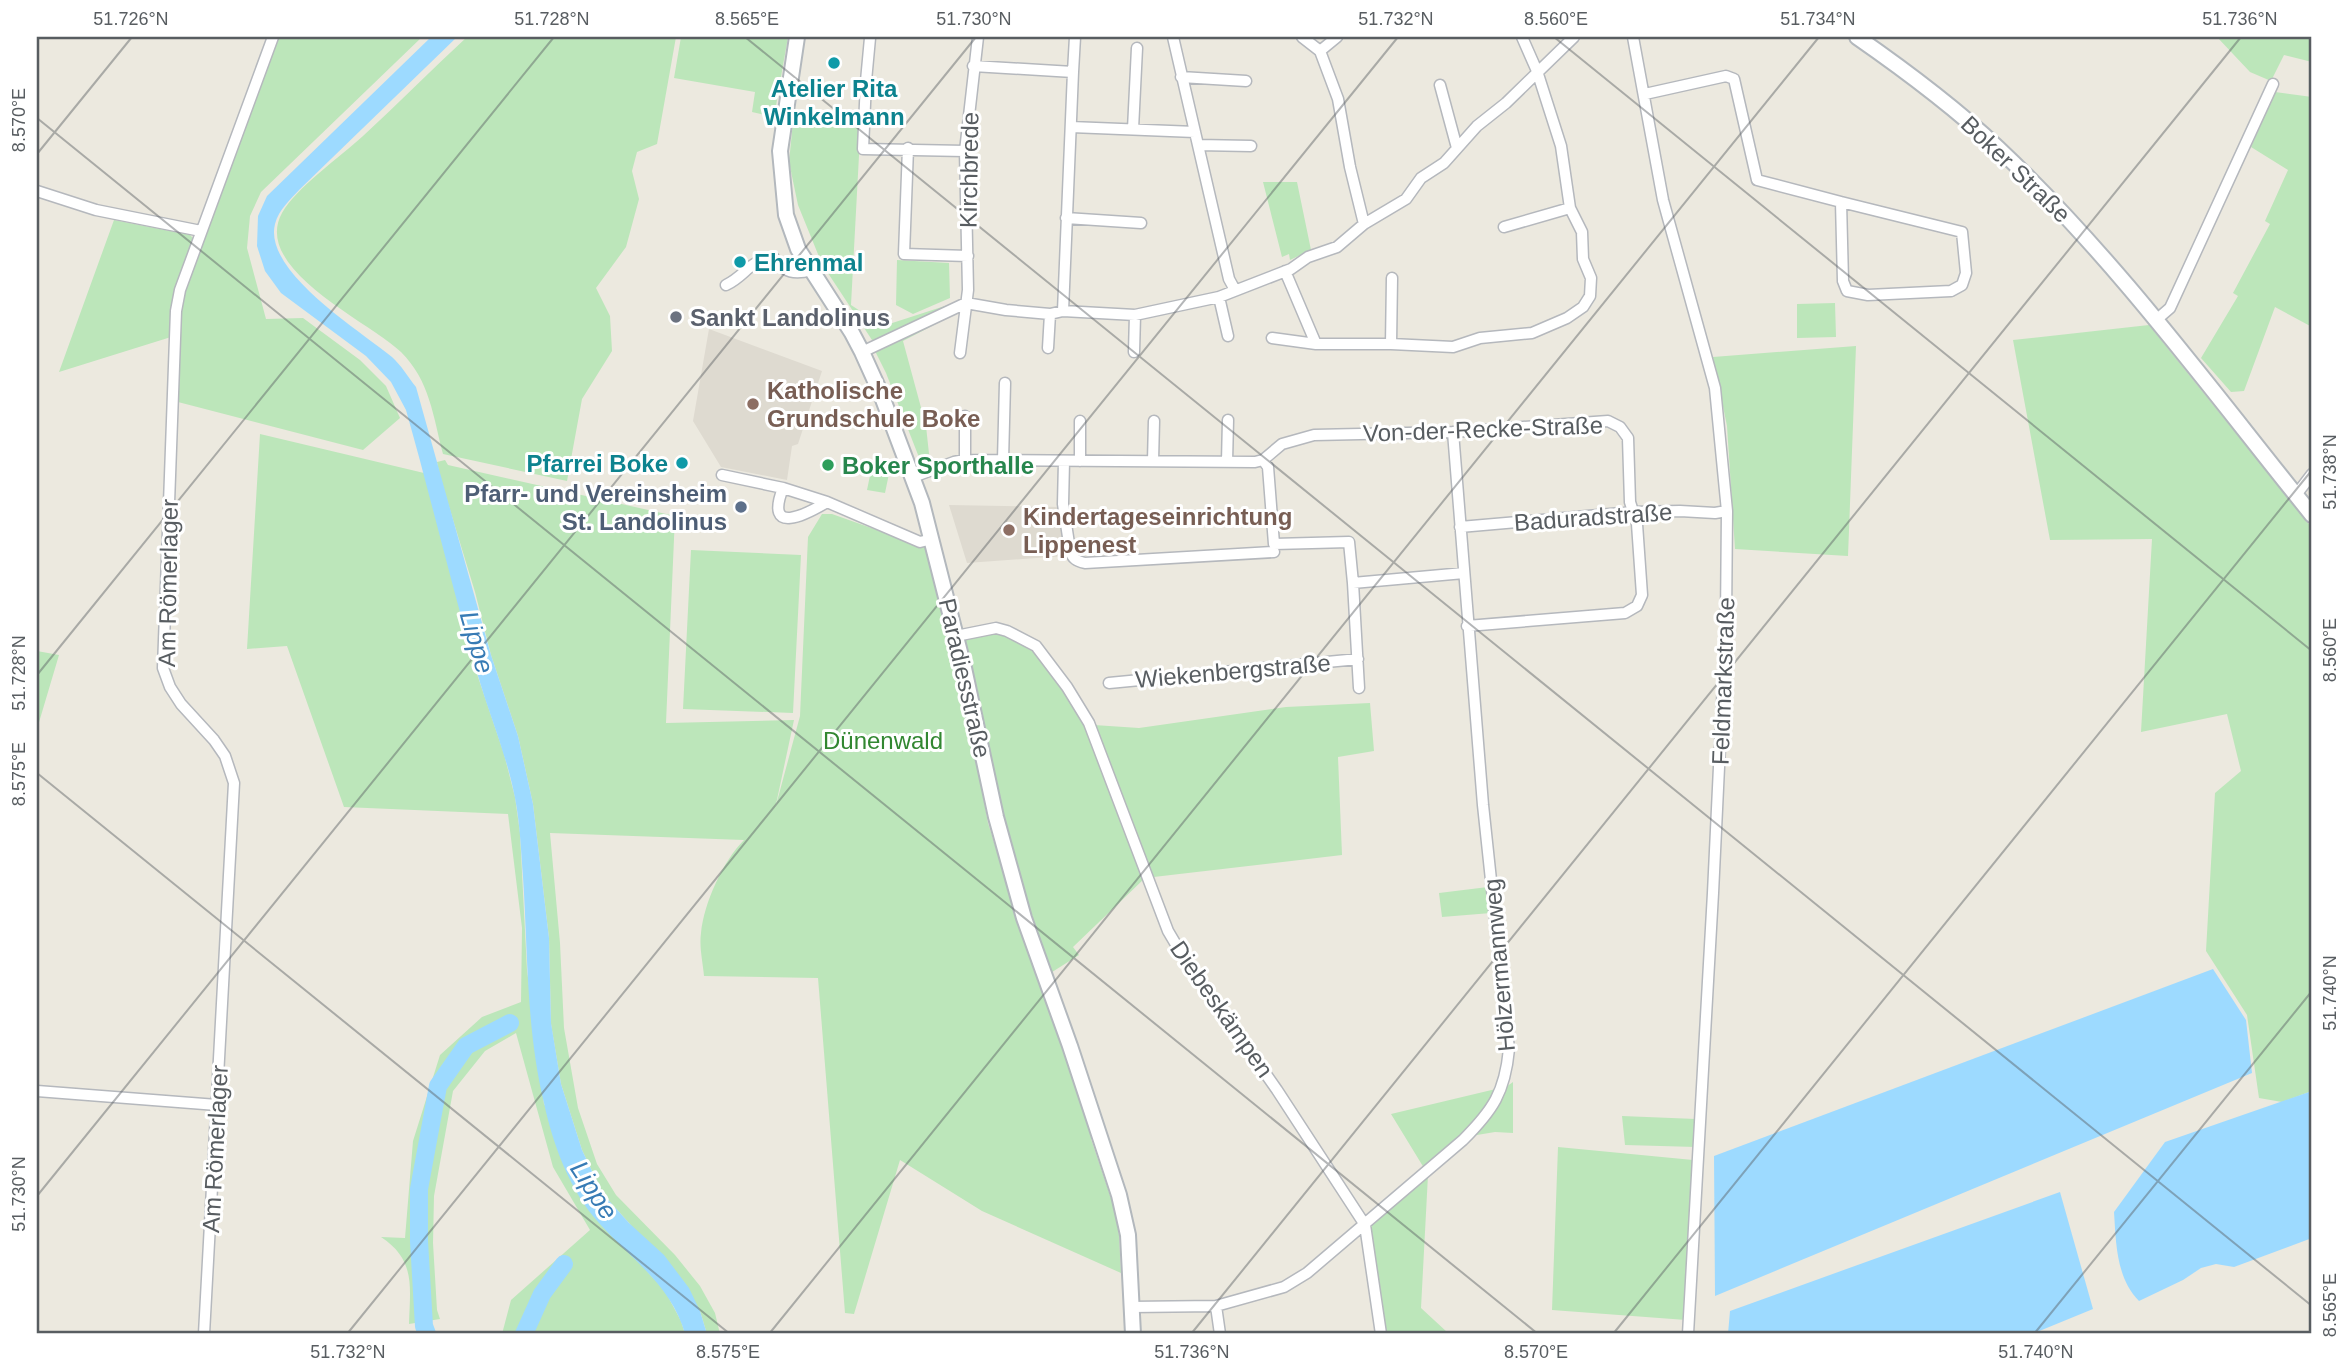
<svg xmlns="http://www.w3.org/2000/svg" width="2349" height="1371" viewBox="0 0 2349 1371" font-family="Helvetica,sans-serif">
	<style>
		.education { fill: #dedad0 }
		.green { fill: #bce6ba }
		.water { fill: #9ddaff }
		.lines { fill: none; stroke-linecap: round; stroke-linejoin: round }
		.river { stroke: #9ddaff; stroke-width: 18 }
		.street-casing { stroke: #b5b8bd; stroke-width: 13 }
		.secondary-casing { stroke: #b3b8bd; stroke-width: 18 }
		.street { stroke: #fff; stroke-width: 10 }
		.secondary { stroke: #fff; stroke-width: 14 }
		.ticks { fill: none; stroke: #585d61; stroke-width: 2; stroke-opacity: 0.45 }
		.culture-dot { fill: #0f9aa8; stroke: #fff; stroke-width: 2.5 }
		.worship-dot { fill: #6b7280; stroke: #fff; stroke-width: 2.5 }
		.education-dot { fill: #8d6e63; stroke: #fff; stroke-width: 2.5 }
		.leisure-dot { fill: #2e9e5b; stroke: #fff; stroke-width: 2.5 }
		.service-dot { fill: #5c6f8a; stroke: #fff; stroke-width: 2.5 }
		.labels { text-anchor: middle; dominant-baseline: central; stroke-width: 6; stroke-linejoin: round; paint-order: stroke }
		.culture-label { font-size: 24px; font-weight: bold; fill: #0d838f; stroke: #fff }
		.street-label { font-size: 24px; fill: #585d61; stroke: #fff }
		.worship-label { font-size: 24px; font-weight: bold; fill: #5b616d; stroke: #fff; text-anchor: start }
		.education-label { font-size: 24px; font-weight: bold; fill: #785e54; stroke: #fff; text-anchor: start }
		.leisure-label { font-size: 24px; font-weight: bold; fill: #27864d; stroke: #fff; text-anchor: start }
		.service-label { font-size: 24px; font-weight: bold; fill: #4e5e75; stroke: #fff; text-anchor: end }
		.park-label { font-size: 24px; fill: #328731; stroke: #fff }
		.water-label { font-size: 26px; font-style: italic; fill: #377bb5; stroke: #fff }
		.neatline { fill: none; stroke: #585d61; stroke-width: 2.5 }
		.ticks-label { font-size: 18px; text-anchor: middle; fill: #585d61 }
	</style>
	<rect width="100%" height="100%" fill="#ece9df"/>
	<path class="education" d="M709,329L822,371L798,444L792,446L787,480L721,467L693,421Z
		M949,505L1060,507L1064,556L967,563Z"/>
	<path class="green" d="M277,37H422L261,192L250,216L247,248L266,319L303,318L360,360L386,386L400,418L363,450L178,402L180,310L183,290Z
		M467,37H676L657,144L637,152L632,171L639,199L626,247L596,288L610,316L612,351L582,399L567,481L443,454C433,416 430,381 401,352C370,322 251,269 282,213C297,187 340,157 363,136C398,104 432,69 467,37Z
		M681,37H788L774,117L752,112L755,92L674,78Z
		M2217,37H2312V62L2284,55L2271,81L2250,72Z
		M2275,92L2312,97V327L2275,307L2244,391L2231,392L2201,358L2238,296L2233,293L2270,224L2265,221L2288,170L2251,147Z
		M794,112L861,118L851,305L883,326L954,303L953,315L903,341L926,426L930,463L922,465L886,373L875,351L892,341H901L887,337L872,340L822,264L798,205L789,162Z
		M1263,182H1297L1311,250L1290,260L1289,254L1282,257Z
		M114,220L190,235L193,238L171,337L59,372Z
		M897,260L949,263L950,298L913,314L896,305Z
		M1835,303L1836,337L1797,338V304Z
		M2149,325L2312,528V1091L2282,1102L2259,1098L2247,1015L2206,951L2215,793L2241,771L2227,714L2141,732L2152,539L2050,540L2013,340Z
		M1856,346L1848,556L1735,549L1727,426L1713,357Z
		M260,434L424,473L478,677L504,754L515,797L520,833L527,970L544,1104L643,1267L665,1291L681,1321L685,1334H502L511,1300L590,1230L553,1167L516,1033L485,1051L453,1091L434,1196L433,1243L437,1310L440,1319L409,1324C410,1287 416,1260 381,1237L405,1238L413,1141L440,1055L482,1017L521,1002L522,928L508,814L344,807L287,646L247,649Z
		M445,460L448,465L675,516L666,723L794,720L775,809L800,716L808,537L822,514H832L922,546L929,544L973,742L988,823L1016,913L1094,1138L1091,1139L1114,1207L1119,1235L1121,1273L982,1211L900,1160L854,1314L845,1313L818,978L704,976C703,963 699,947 701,933C704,903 723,861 744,840L550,833L560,943L564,1028L578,1108L597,1164L616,1195L675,1255L700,1286L715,1313L720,1334H707L700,1311L629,1223L603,1194L582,1150L561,1084L551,1024L549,938L533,804L518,736L491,655L475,592L440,477L437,462Z
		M873,461L891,464L885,493L867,490Z
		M691,550L801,555L793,713L683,709Z
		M988,634C995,634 1004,632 1010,635C1047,650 1067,695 1086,728L1094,725L1139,728L1286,707L1370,703L1374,751L1338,757L1342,855L1145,878L1073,947L1079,955L1049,974L999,816L962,637Z
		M37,651L59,655L37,729Z
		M1488,887L1491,913L1442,917L1439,893Z
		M1513,1082V1133L1495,1132L1471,1136L1506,1087Z
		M1500,1088L1485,1114L1461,1138L1424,1168L1391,1114Z
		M1622,1116L1696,1119V1147L1625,1145Z
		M1558,1147L1693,1160L1686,1320L1552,1310Z
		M1428,1175L1421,1308L1447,1332H1386L1371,1225Z"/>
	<path class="water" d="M431,37H457L300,189C291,199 279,209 275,224C263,271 359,330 392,357C401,365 408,377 416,387L491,655L518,736L533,804L549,938L551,1023L561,1084L582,1150L603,1194L629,1223L664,1255L689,1288L700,1311L707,1334H685C672,1286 631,1259 599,1223C570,1191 553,1145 544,1103C526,1029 528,952 523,877C521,850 520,824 515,798C507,756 490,717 478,676C452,588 431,498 406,410L391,382L366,356L281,293L265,271L257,246L258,216L267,196Z
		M2213,969L2246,1020L2252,1073L1715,1296L1714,1156Z
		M2312,1091V1238L2234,1267L2216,1264L2201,1268L2183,1280L2139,1301C2116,1278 2116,1242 2114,1212L2165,1142Z
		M2060,1192L2093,1309L2032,1334H1728L1730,1311Z"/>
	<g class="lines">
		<path class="river" d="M427,1334L424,1326L419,1241V1189L438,1086L466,1046L510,1023
			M524,1334L542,1294L564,1264"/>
		<g class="street-casing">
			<path id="street" d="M1173,37L1229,279L1235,290
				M1302,37L1320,51L1338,99L1350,167L1364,224
				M1633,37L1663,200L1715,388L1727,511L1726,620L1713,893L1688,1334
				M870,38L866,81L863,149L965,151
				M1320,51L1337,37
				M973,66L1073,72L1063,311
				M1073,72L1075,37
				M1181,77L1246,81
				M1440,85L1457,148
				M1645,94L1726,76L1734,79L1757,180L1841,202L1843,281L1847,291L1868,295L1951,291L1962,285L1966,273L1962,232L1841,202
				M1071,127L1195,132
				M1133,129L1137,48
				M1198,145L1251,146
				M908,148L904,254L968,256
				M37,191L96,210L201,231
				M1066,218L1141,223
				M1504,227L1570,208
				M1285,271L1316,344H1391L1453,347L1480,338L1532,333L1567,318L1583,307L1590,296L1591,278L1583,259L1582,232L1570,208L1561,146L1537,71L1522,37
				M726,285C747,275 748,260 774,258C783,273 795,275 811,270
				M1219,297L1228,336
				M2155,321L2170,308L2273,84
				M1272,338L1316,344
				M1391,344L1392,278
				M1048,348L1050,314
				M862,352L966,303L1006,310L1050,314L1063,311L1135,315L1219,297L1291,269L1308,257L1337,247L1364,224L1406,199L1421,178L1444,163L1477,126L1506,103L1574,37
				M1134,352L1135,315
				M960,353L968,290L965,151L978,37
				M965,416V460
				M1003,460L1005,383
				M1263,460L1268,467L1274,544L1349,542L1353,583L1464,573
				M1064,461L1063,504L1070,550C1072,559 1077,561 1085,563L1274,552
				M1080,461V421
				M1153,461L1154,421
				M1227,462L1228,420
				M722,475L783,488L827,502L920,542L932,539
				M913,477L954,462L965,460L1255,462L1263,460L1282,444L1314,435L1453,432L1608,421L1620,427L1628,438L1630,502L1637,524L1642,595L1637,606L1625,613L1467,626
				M783,488C764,537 807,514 827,502
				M2296,495L2312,474
				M1460,527L1633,512L1680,511L1715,513L1727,511
				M1353,583L1359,688
				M956,636L996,628L1007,631L1036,646L1067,687L1089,723L1168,931L1181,953L1277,1090L1365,1225L1381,1334
				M1109,683L1358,659
				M37,1091L217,1105
				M1216,1306L1220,1334
				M1131,1307L1216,1306L1284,1287L1307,1273L1463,1140C1493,1110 1505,1092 1509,1049L1483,805L1453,432
				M204,1334L234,783L225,756L214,740L181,704L170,687L163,668L176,311L180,290L273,37"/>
		</g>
		<g class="secondary-casing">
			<path id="secondary" d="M797,37L780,151L786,215L798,249L852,333L862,352L881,394L922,503L964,668L996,817L1024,918L1070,1046L1119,1195L1128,1235L1133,1334
				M1857,37C1906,71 1954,107 1998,148C2115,258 2211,390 2312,515"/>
		</g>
		<use href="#street" class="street"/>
		<use href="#secondary" class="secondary"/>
	</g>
	<path class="ticks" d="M745,37L2312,1306M1554,37L2312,651M37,118L1538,1334M37,154L132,37M37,675L554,37M37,773L730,1334M37,1196L976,37M347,1334L1398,37M769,1334L1819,37M1191,1334L2241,37M1613,1334L2312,470M2034,1334L2312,991"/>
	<g class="culture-dot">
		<circle cx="834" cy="63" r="7"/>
		<circle cx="740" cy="262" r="7"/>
		<circle cx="682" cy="463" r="7"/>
	</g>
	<circle class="worship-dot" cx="676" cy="317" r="7"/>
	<g class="education-dot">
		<circle cx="753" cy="404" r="7"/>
		<circle cx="1009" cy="530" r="7"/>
	</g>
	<circle class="leisure-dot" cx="828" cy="465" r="7"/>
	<circle class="service-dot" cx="741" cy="507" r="7"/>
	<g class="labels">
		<g class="culture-label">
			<text x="834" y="88">Atelier Rita<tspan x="834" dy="28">Winkelmann</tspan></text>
			<text x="754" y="262" text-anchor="start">Ehrenmal</text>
			<text x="668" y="463" text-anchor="end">Pfarrei Boke</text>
		</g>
		<g class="street-label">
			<text transform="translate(2016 169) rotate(44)">Boker Straße</text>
			<text transform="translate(969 170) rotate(-89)">Kirchbrede</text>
			<text transform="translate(1483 429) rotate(-2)">Von-der-Recke-Straße</text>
			<text transform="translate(1593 517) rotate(-4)">Baduradstraße</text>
			<text transform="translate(168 583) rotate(-89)">Am Römerlager</text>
			<text transform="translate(1233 671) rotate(-5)">Wiekenbergstraße</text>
			<text transform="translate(965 678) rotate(77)">Paradiesstraße</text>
			<text transform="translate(1723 681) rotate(-88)">Feldmarkstraße</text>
			<text transform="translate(1499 965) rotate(-95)">Hölzermannweg</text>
			<text transform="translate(1222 1009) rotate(55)">Diebeskämpen</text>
			<text transform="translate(215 1149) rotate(-87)">Am Römerlager</text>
		</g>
		<g class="worship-label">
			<text x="690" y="317">Sankt Landolinus</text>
		</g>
		<g class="education-label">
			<text x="767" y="390">Katholische<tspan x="767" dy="28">Grundschule Boke</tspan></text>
			<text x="1023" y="516">Kindertageseinrichtung<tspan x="1023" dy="28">Lippenest</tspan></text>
		</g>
		<g class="leisure-label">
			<text x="842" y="465">Boker Sporthalle</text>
		</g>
		<g class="service-label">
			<text x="727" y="493">Pfarr- und Vereinsheim<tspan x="727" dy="28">St. Landolinus</tspan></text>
		</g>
		<g class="park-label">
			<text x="883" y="740">Dünenwald</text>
		</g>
		<g class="water-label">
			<text transform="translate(477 642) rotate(74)">Lippe</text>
			<text transform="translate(594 1190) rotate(57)">Lippe</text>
		</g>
	</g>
	<rect width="2349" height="1371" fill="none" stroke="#ffffff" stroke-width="77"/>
	<rect x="38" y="38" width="2272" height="1294" class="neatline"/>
	<g class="ticks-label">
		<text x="131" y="25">51.726°N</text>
		<text x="552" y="25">51.728°N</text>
		<text x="747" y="25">8.565°E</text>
		<text x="974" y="25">51.730°N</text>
		<text x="1396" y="25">51.732°N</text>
		<text x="1556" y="25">8.560°E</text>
		<text x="1818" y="25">51.734°N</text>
		<text x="2240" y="25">51.736°N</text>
		<text transform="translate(19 120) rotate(-90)" y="6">8.570°E</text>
		<text transform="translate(2330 472) rotate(-90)" y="6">51.738°N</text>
		<text transform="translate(2330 650) rotate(-90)" y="6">8.560°E</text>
		<text transform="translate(19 673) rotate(-90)" y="6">51.728°N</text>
		<text transform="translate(19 774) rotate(-90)" y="6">8.575°E</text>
		<text transform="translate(2330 993) rotate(-90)" y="6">51.740°N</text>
		<text transform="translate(19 1194) rotate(-90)" y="6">51.730°N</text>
		<text transform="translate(2330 1305) rotate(-90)" y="6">8.565°E</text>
		<text x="348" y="1358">51.732°N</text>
		<text x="728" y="1358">8.575°E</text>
		<text x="1192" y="1358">51.736°N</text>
		<text x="1536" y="1358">8.570°E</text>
		<text x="2036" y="1358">51.740°N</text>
	</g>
</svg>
